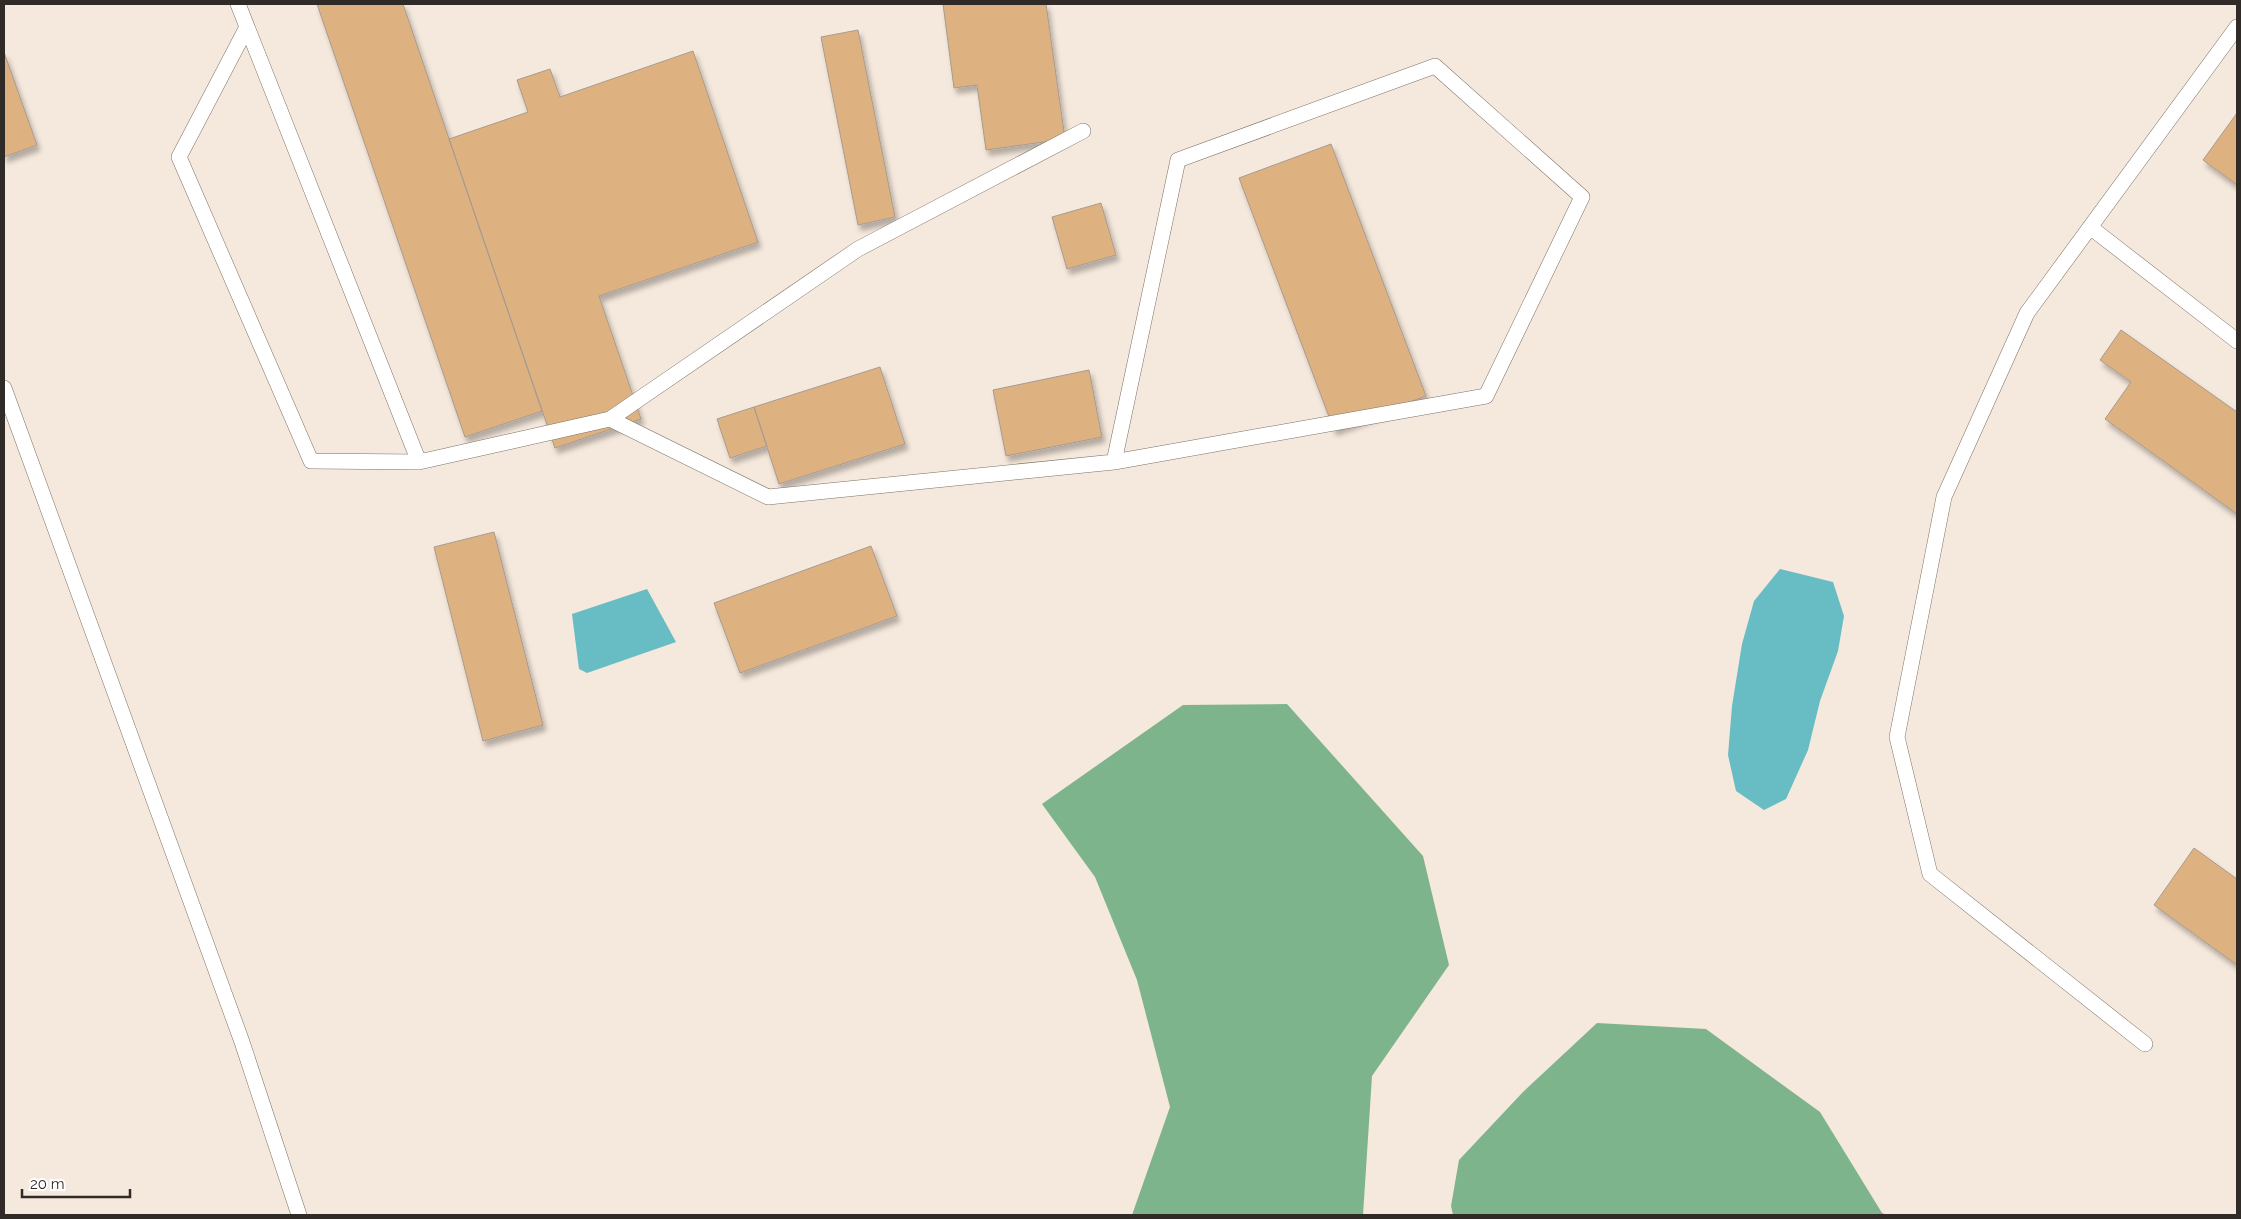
<svg xmlns="http://www.w3.org/2000/svg" width="2241" height="1219" viewBox="0 0 2241 1219" font-family="Raleway,sans-serif">
	<style>
		.forest { fill: #7db48c }
		.water { fill: #68bcc3 }
		.building { fill: #deb181; stroke: #a79b90; filter: url(#shadow) }
		.lines { fill: none; stroke-linecap: round; stroke-linejoin: round }
		.service-casing { stroke: #7d7267; stroke-width: 16 }
		.service { stroke: #fff; stroke-width: 15 }
	</style>
	<defs>
		<filter id="shadow"><feDropShadow dx="3" dy="5.5" stdDeviation="2.5" flood-color="#0004"/></filter>
	</defs>
	<rect width="100%" height="100%" fill="#f5e8dc"/>
	<path class="forest" d="M1287,704L1423,856L1449,965L1372,1076L1363,1215H1132L1170,1107L1137,980L1095,877L1042,804L1183,705Z
		M1597,1023L1706,1029L1820,1112L1882,1213L1887,1215H1453L1451,1206L1459,1160L1523,1092Z"/>
	<path class="water" d="M1780,569L1833,582L1844,616L1838,651L1820,701L1808,750L1786,799L1764,810L1736,791L1728,755L1732,706L1742,644L1754,601Z
		M647,589L676,642L587,673L579,669L572,614Z"/>
	<path class="building" d="M317,4H403L542,411L465,437Z
		M943,4H1046L1065,139L986,150L977,85L954,88Z
		M858,30L895,217L858,225L821,37Z
		M693,51L758,242L599,296L641,419L555,448L449,139L528,112L517,80L550,69L560,97Z
		M4,52L37,145L4,157Z
		M2237,113V185L2203,160Z
		M1331,144L1426,396L1334,430L1239,178Z
		M1101,203L1116,255L1067,269L1052,217Z
		M2121,330L2237,412V514L2105,419L2131,382L2100,360Z
		M880,367L905,444L779,484L754,407Z
		M1089,370L1102,437L1006,456L993,390Z
		M754,407L767,446L730,458L717,419Z
		M494,532L543,725L483,741L434,547Z
		M871,546L897,616L740,673L714,603Z
		M2194,848L2237,879V965L2154,905Z"/>
	<g class="lines">
		<g class="service-casing">
			<path id="service" d="M238,4L419,462
				M247,27L179,157L311,461L419,462L610,419L858,249L1083,131
				M2090,227L2237,341
				M4,388L242,1042L299,1215
				M610,419L768,497L1114,462L1178,160L1435,66L1582,197L1486,396L1114,462
				M2145,1044L1930,874L1897,737L1944,497L2027,313L2237,27"/>
		</g>
		<use href="#service" class="service"/>
	</g>
	<rect width="2241" height="1219" fill="none" stroke="#302b27" stroke-width="10"/>
	<path d="M22 1189v8h108v-8" fill="none" stroke="#302b27" stroke-width="2.5"/>
	<text x="30" y="1189" font-size="15" fill="#302b27" stroke="#ffffff" stroke-width="4" paint-order="stroke">20 m</text>
</svg>
